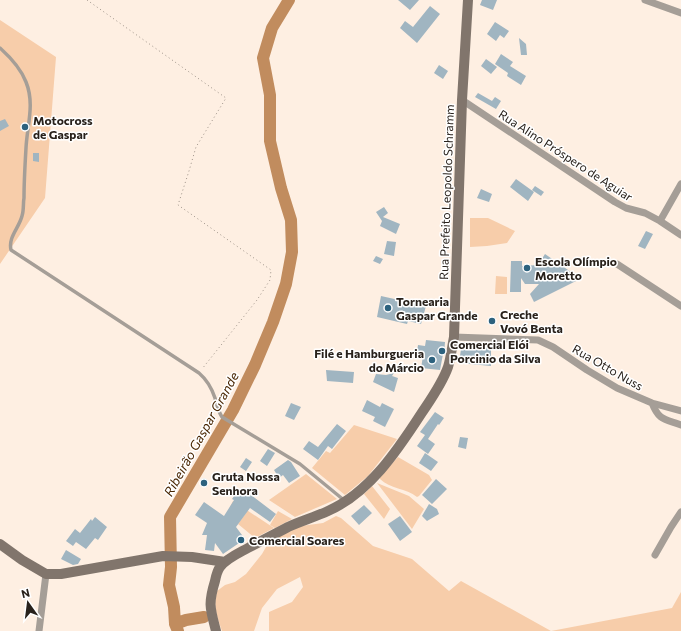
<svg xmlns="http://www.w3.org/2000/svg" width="681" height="631" viewBox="0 0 681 631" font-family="Commissioner,sans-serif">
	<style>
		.green { fill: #f7cdaa }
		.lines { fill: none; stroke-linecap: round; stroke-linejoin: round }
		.river { stroke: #c18c5e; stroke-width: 12 }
		.building { fill: #a0b5c1 }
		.path { stroke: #9c9187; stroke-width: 1; stroke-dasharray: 1 3; stroke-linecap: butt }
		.lane { stroke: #a59e97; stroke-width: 3.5 }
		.street { stroke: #a59e97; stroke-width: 7 }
		.secondary { stroke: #81756c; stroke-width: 10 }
		.poi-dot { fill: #2d627e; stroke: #fff; stroke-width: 1.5 }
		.labels { text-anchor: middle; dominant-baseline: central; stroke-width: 3; stroke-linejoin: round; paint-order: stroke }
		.poi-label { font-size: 12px; font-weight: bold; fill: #28211b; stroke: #fff; text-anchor: start }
		.street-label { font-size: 12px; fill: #28211b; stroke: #fff }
		.water-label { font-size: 13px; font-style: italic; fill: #482500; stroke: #fff }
	</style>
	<rect width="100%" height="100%" fill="#feefe2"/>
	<path class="green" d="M0,20L56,57L45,198L0,264Z
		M470,218H488L515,231L507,243L487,246L470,247Z
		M496,276L507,277V294H495Z
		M354,425L397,439L368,476L345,495L312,468L326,451L330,453Z
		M398,457L429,475L432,480L419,496L417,497C406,488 390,489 380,479V477Z
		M306,474L337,499L295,517L269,500Z
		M377,483L409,496L424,509L412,529Z
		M372,486L390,509L384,519L364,494Z
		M233,501L274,528L255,538L238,524L246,513L230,507Z
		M278,511L292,519L275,528L270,525Z
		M336,516L341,518L373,546L412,559L449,591L461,581L551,631H269V612L292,602L303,587L300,577L277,589L262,608L254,631H222C217,616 213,607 217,591L225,585L235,582L246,574L262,554L270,540L301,526L323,523Z
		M681,592V631H551L672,608Z"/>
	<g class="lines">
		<path class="river" d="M175,624L186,620L204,617
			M178,631L175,624L174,607L169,585L171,567L170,517L233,410L255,365L273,322L286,284L292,252L291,220L281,188L270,141V95L263,58L272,28L289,0"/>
	</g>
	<path class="building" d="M398,0H419L410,10Z
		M482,0H497L493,10L480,5Z
		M430,6L440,14L417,43L400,28L405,21L413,27Z
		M495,22L509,31L504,38L500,35L496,41L487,34Z
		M519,38L526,44L527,55H521Z
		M501,54L513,62L510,66L526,76L521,85L507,76L508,73L495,64Z
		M486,59L497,67L491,74L481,66Z
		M439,65L448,71L443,79L434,73Z
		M478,93L492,101L495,97L501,101L496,109L475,97Z
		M5,119L9,126L0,131V121Z
		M33,153H39V162L33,161Z
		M516,179L534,192L528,201L510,187Z
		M535,186L544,192L541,196L532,190Z
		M481,189L492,194L489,202L477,198Z
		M384,207L388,213L383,217L400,224L396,234L380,226L382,221L376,212Z
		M646,231L653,234L645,249L638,246Z
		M387,241L396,242L394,256L384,254Z
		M545,254L571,272H573L578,280L534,302L530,294L539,284H525L521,278V292H510L511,261H522V266L538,265Z
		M376,256L383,259L380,264L373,261Z
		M381,296L426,306L421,324L408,321L407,324L377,317Z
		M426,340L445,342L444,354H443L440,370L421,368L423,356H419V352H417L418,345L425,346Z
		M462,342L491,343V366L459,363Z
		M326,370L354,372L353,383L327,381Z
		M394,373L392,376L398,378L394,392L373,382L376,374L386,375Z
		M367,400L380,407L382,403L394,409L385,427L373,421L375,417L362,411Z
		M291,403L301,407L294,420L285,416Z
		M435,412L444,418L439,425L438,424L428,439L435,444L428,454L417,446L425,435L420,432Z
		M337,424L346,431L332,449L328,446L318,460L303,449L309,441L318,447Z
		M460,437L468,438L466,449L458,447Z
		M268,449L275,453L267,466L260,461Z
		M425,453L438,462L431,471L419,463Z
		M246,458L252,462L246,471L240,467Z
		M288,460L291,462L300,476L289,483L283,475L279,478L274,470Z
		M200.5 482a3.5 3.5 0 1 1 7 0a3.5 3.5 0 1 1-7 0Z
		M436,479L447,489L432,504L422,495Z
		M243,489L276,514L270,522L250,508L236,527L245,539L223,554L215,543L214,551L205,550L207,535H202L207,523L195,515L204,502L224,516L234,500L232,499L237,492L240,494Z
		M429,504L437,509L439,514L427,521L422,516Z
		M364,505L372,513L359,525L351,516Z
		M400,516L412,532L400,541L388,524Z
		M95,517L107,527L98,540L95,538L86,549L76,542L73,546L66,541L75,529L80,533L91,519L92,521Z
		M66,550L81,559L78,564L73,565L61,559Z"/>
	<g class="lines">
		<path class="path" d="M87,0L226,98L196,147L189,171L178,205L271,270L270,280L257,300L202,369"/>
		<path class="lane" d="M0,48C10,57 21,69 26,82C35,104 27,126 26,148C25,165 24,181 24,198C23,203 24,210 22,216C19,228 8,237 11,250L199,373C206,379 212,389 215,398C217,405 218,411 222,417L300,464L345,501"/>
		<path class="street" d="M645,0L681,13
			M462,100L615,202L626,208L645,213L660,221L681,235
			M660,221L681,184
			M617,264L681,306
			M454,337L538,340L553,347L587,370L617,388L652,403L681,411
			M652,403C659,421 665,419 681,425
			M655,555L671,527L681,512
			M39,631L46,574"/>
		<path class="secondary" d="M0,544L22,560L46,574H61L163,556L192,557L225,562
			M216,631C210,608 208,604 215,581C216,576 217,571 220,567C227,558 239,553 248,548C261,541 275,534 288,527C301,521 315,517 328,511C369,493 397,451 421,414C431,399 442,384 448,367C451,357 452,347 454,337L462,100L468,0"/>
	</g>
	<g class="poi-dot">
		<circle cx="25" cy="127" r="4"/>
		<circle cx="527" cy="268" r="4"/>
		<circle cx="388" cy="308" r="4"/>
		<circle cx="492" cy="321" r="4"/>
		<circle cx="442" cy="351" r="4"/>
		<circle cx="432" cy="360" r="4"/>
		<circle cx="204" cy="483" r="4"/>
		<circle cx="241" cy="540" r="4"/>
	</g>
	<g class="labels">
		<g class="poi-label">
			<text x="33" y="120">Motocross<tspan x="33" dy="14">de Gaspar</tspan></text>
			<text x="535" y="261">Escola Olímpio<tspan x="535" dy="14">Moretto</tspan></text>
			<text x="396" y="301">Tornearia<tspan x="396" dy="14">Gaspar Grande</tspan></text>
			<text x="500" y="314">Creche<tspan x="500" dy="14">Vovó Benta</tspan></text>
			<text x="450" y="344">Comercial Elói<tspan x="450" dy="14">Porcinio da Silva</tspan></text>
			<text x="424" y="353" text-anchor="end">Filé e Hamburgueria<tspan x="424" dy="14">do Márcio</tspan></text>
			<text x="212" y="476">Gruta Nossa<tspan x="212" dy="14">Senhora</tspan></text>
			<text x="249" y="540">Comercial Soares</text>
		</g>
		<g class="street-label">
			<text transform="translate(566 155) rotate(33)">Rua Alino Próspero de Aguiar</text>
			<text transform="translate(446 192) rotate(-88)">Rua Prefeito Leopoldo Schramm</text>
			<text transform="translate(608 367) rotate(30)">Rua Otto Nuss</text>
		</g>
		<g class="water-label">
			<text transform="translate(201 434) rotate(-61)">Ribeirão Gaspar Grande</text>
		</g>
	</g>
	<g transform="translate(28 603) rotate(346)" stroke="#ffffff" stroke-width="3" paint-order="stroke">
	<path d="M0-3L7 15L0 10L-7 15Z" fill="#28211b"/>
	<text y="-6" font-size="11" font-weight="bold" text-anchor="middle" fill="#28211b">N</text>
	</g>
</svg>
